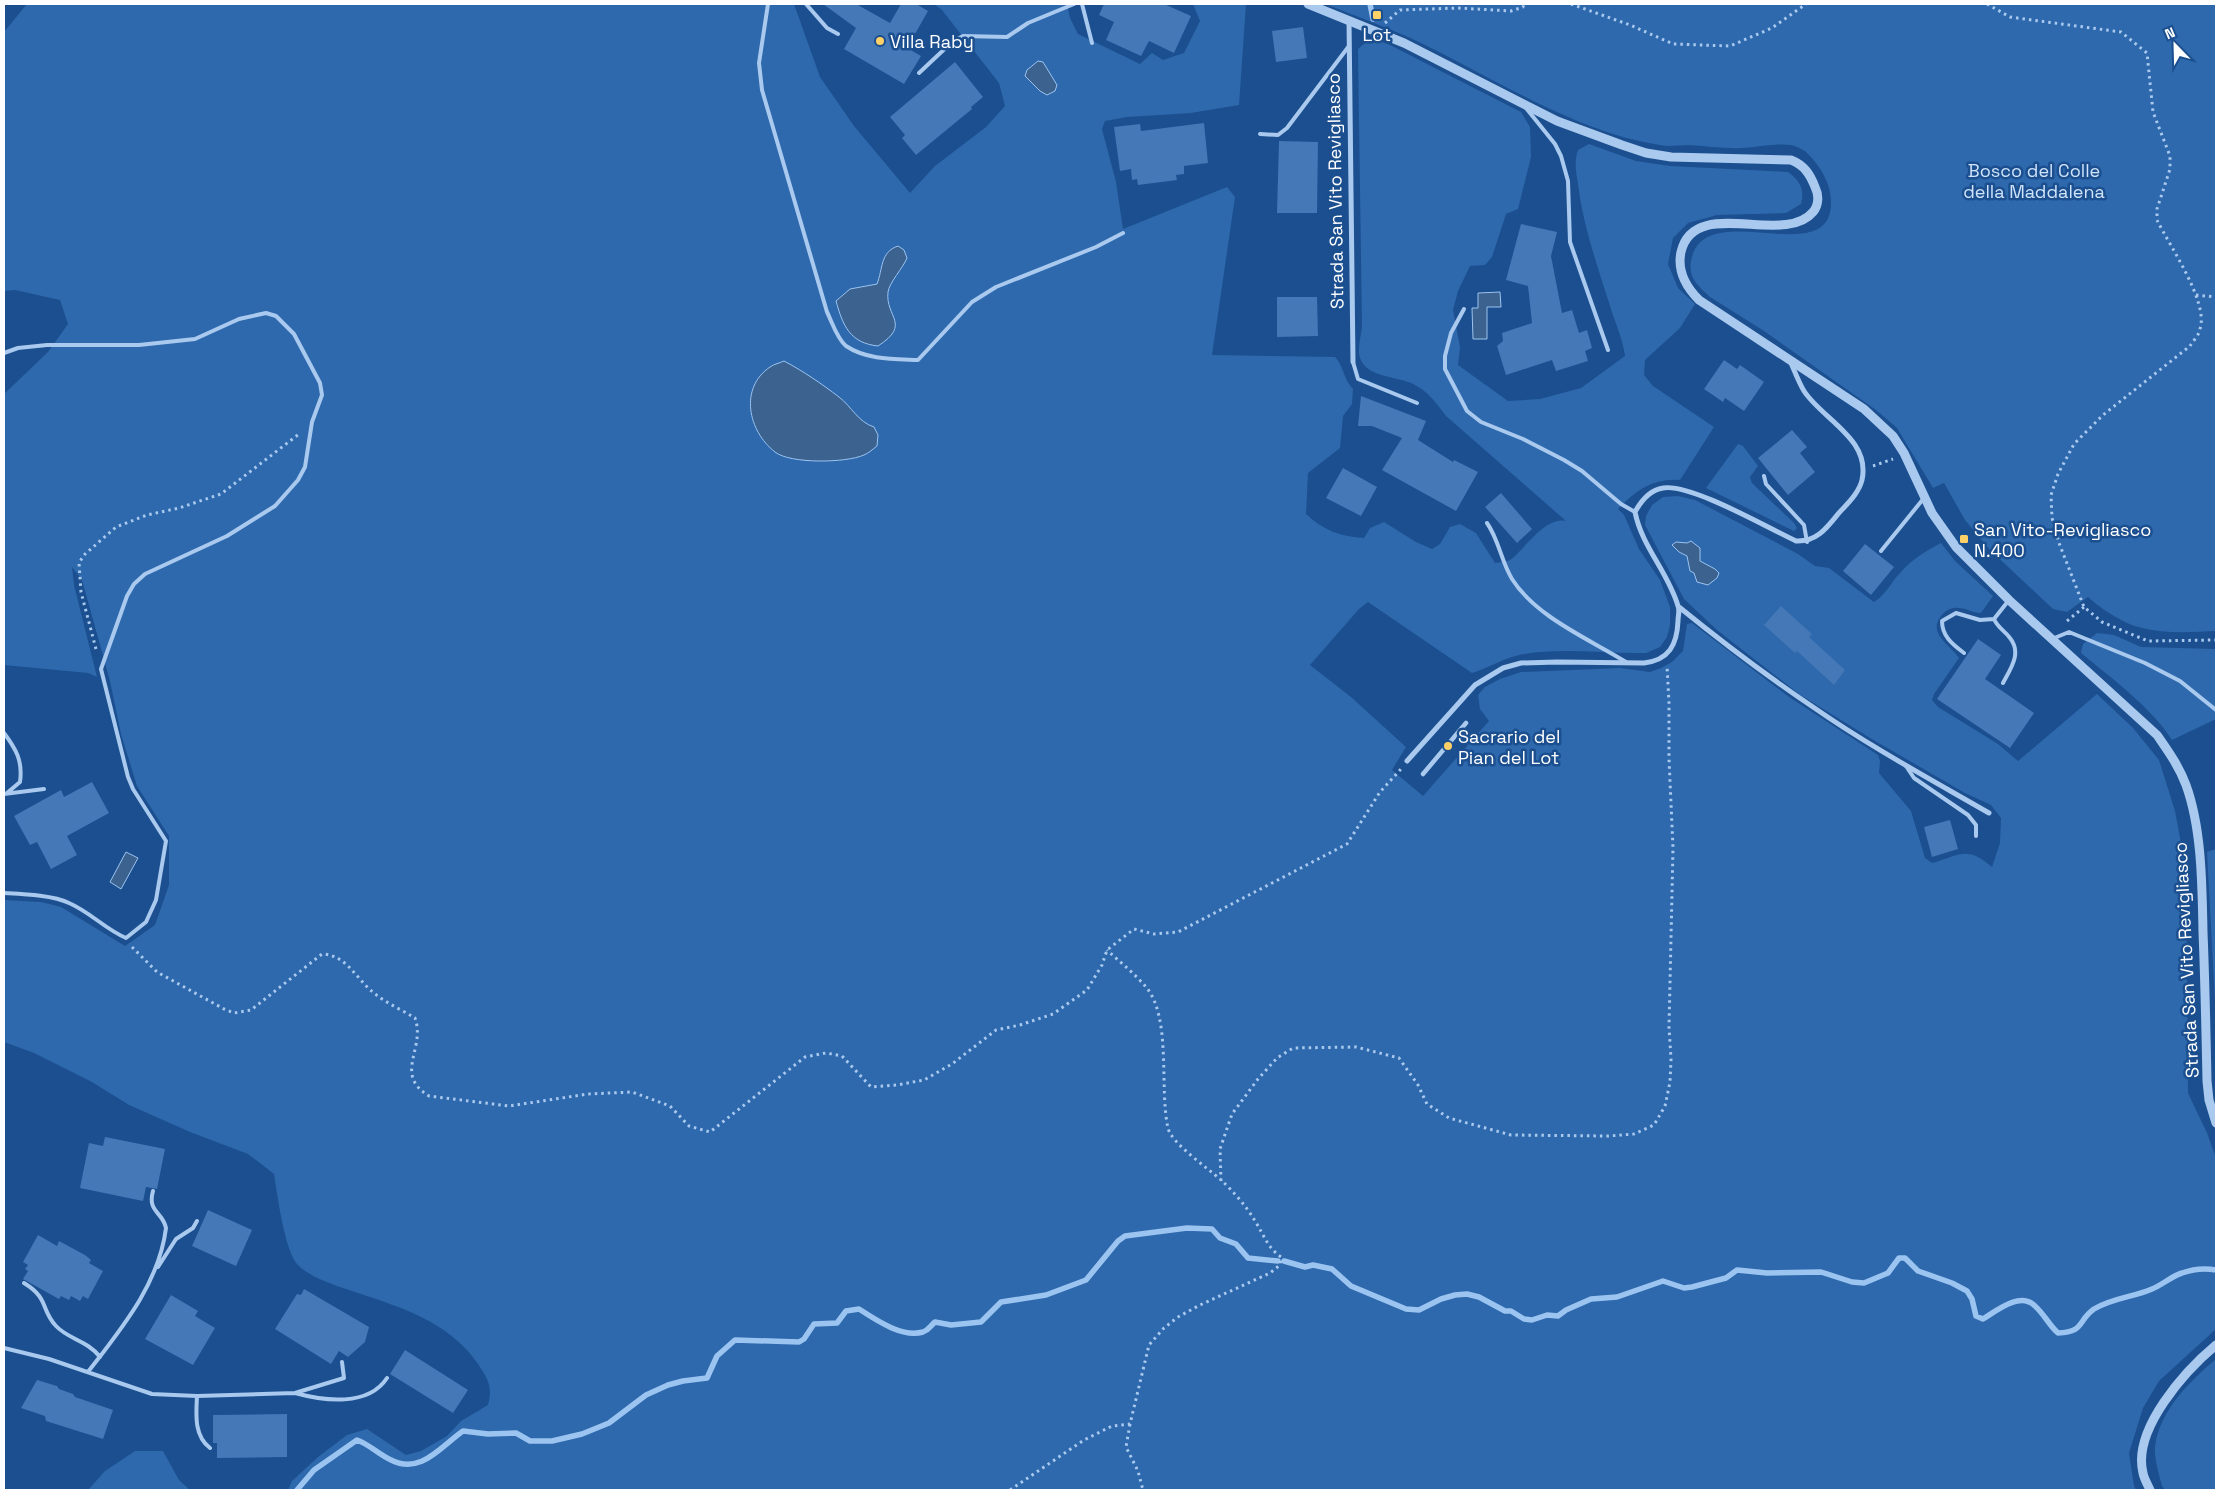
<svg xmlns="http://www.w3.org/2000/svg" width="2220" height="1494" viewBox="0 0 2220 1494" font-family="'Space Grotesk',sans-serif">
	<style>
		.green { fill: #2e69ad }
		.water { fill: #3c6290; stroke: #9cc4f0 }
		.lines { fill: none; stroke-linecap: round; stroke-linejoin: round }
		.stream { stroke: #9cc4f0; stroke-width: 5.5 }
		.building { fill: #4478b7 }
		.path { stroke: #a9c9ee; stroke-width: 3; stroke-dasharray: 2.5 4; stroke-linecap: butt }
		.service { stroke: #a9c9ee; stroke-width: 4 }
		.pedestrian { stroke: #a9c9ee; stroke-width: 4.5 }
		.minor { stroke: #a9c9ee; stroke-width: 5 }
		.tertiary { stroke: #a9c9ee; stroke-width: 9 }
		.poi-dot { fill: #ffd166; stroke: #1b4f8f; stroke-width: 2 }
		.labels { text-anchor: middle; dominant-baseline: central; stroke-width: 5; stroke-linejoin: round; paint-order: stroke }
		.poi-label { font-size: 18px; fill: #fff; stroke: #1b4f8f; text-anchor: start }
		.park-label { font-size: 18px; fill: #cfe3fa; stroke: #1b4f8f }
		.street-label { font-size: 18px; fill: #fff; stroke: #1b4f8f }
	</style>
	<rect width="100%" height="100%" fill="#1b4f8f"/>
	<path class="green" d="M27,4H794L820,77L854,126L910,193L935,166L986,127L1005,106L999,83L942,10L934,4H1067L1070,18L1078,34L1140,64L1152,53L1163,60L1184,53L1200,21L1193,4H1246L1239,105L1191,113L1127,117L1105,121L1102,129L1116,182L1123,229L1227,187L1235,197L1212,355L1335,357C1344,366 1343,379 1353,389L1352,404L1343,416L1340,448L1308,473L1306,514C1322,530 1342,537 1364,538L1370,528L1384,522L1416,542L1432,549L1440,544L1450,527L1460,524L1476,533L1495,563C1499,562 1506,562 1510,560C1524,550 1545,516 1566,521L1446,416C1437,404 1428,391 1413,384C1397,376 1367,378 1360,358C1357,350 1361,336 1362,327L1358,49L1365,43L1374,39L1390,45L1521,112L1530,127L1531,157L1518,209L1506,214L1492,257L1485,265L1470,266L1458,291L1453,310L1460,347L1458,365L1508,401L1540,399L1581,388L1625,356C1623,340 1616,325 1611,309C1598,268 1583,226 1578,184C1576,172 1574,161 1578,150L1589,144L1636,161L1670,166L1788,172C1800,181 1805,189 1801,204L1786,213L1717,215L1688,223L1673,238L1668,264L1678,288L1695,304L1680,328L1645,360L1644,375L1653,386L1714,427L1680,480C1654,478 1636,490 1618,509L1624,515L1639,549L1660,580L1670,607V625L1667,637L1660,647L1646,653C1604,654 1560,647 1519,655C1502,659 1488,668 1472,673L1368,602L1359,609L1310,665L1351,697L1406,747L1392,770L1423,796L1489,721L1480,709L1478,695L1485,687L1500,679L1521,672L1620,668L1650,672L1661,668L1672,662L1683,651L1687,624L1692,623L1789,697L1878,755L1880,761L1879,773L1911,811L1925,858L1932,863C1960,855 1967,845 1992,867L2000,843L2001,818L1991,805L1965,793L1870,738L1799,694L1717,630L1684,599L1645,525L1646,516L1652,505L1663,497L1678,496L1695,500L1798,554L1815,566L1829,568L1874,602C1886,595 1891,582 1900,573C1912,559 1926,551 1941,543L1955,561L1993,596L1981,613C1973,613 1966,608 1958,608C1951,607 1945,611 1941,616C1927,633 1951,646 1959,658L1934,694L1932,700L1938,707L1998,744L2018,761L2097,694L2133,728L2159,760L2175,811L2186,870L2188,1093L2207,1133L2216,1158V1329L2159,1381L2143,1408L2129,1453L2134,1486L2136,1490H288L292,1481L318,1457L347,1435L367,1429L406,1455L421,1451L447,1436L461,1421L488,1405C493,1387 488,1379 478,1364C448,1320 397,1306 349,1290C334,1285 309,1277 298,1265C285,1253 277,1193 274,1174L248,1154L190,1132L129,1105L92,1082L34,1053L4,1042V900L41,902L61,907L125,946L155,925L169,885V836L137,786L121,734L110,681L82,580L72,567L74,585L97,677L88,673L4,665V394L48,352L68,324L60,300L15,290L4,291V32Z
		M1326,4H2216V631C2193,632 2165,634 2142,628C2124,624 2101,609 2088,597L2067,612L2053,609L1990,550L1965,520L1944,483L1933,488L1897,428L1876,410L1764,331L1710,297C1698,286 1688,278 1691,261C1703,194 1832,273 1831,202C1831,184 1821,167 1808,154C1805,150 1796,146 1791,145C1776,143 1758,147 1743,148C1725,149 1706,146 1688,145C1679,145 1669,147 1660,145C1578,133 1495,79 1421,43C1390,28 1357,17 1326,4Z
		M1738,444L1743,446L1758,466L1750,477L1752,483L1794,523L1797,528L1794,531L1706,488Z
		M2097,633L2114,635L2141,647L2216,649V719L2172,740C2151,707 2111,678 2081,653L2083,644Z
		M2216,849V1020L2207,852Z
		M2216,1359V1490H2165L2162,1486C2159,1474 2154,1459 2155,1447C2159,1411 2190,1381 2216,1359Z
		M135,1451H163L179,1480L190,1490H88L105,1471Z"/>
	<path class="water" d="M1038,61L1043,62L1057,85L1055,91L1047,95L1040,91L1025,76L1027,70Z
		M898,246L904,250L907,258C903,268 889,283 888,292C885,317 912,324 878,346C850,343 843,326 836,301L850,289L877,284C883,269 880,252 898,246Z
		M1500,292L1501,307H1487V339H1473L1472,308H1478V293Z
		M784,361C803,371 822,384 839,397C852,407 858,422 874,427L878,435L877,446C873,449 869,453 864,455C846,463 790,464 775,452C748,431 739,388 770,367C774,364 780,363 784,361Z
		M1691,541L1700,548V561L1715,569L1719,573L1717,578L1708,585L1697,582L1694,573L1690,571L1687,556L1679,552L1672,545L1676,542L1687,543Z
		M126,852L138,858L121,889L110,882Z"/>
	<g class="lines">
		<path class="stream" d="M1370,4L1373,19
			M1284,1261L1305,1267L1313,1265L1332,1269L1351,1286L1406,1309L1419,1310L1441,1299L1455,1295L1467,1294L1479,1297L1505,1311H1511L1524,1319L1532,1320L1547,1315L1558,1316L1566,1310L1591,1299L1617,1297L1663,1281L1684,1288L1692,1287L1726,1278L1737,1270L1767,1273L1821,1272L1852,1282L1864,1283L1888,1273L1899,1258H1905L1918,1271L1952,1283L1967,1291L1972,1299L1976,1316L1983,1319C1996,1311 2020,1291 2035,1306C2044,1314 2049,1325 2058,1333C2085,1332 2077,1321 2094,1309C2112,1298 2134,1297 2152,1289C2162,1285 2172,1276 2182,1273C2193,1269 2205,1268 2216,1270
			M297,1490L314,1470L357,1440C369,1444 379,1455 391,1460C421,1475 440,1447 463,1431L488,1434L516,1433L530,1441H552L582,1434L609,1423L646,1395L668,1385L683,1381L707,1378L717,1356L735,1340L799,1342L804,1339L814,1324L837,1323L846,1311L859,1309C876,1320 902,1338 923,1332C929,1330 930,1326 935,1322L951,1325L981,1322L1001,1302L1046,1295L1086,1280L1118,1241L1125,1236L1187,1228L1212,1229L1220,1238L1236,1244L1248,1258L1278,1261"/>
	</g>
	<path class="building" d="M823,4H856L890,23L901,4H916L928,11L907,48L921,56L904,84L844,49L856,28Z
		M1104,4H1164L1191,16L1174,53L1149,41L1141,56L1106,40L1114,22L1099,15Z
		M1303,27L1307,58L1276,62L1272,31Z
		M955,62L983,97L971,107L972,109L916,155L902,138L905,135L890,117Z
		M1204,123L1208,163L1184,166V174L1176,175L1177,180L1138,185L1137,179L1132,180L1131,169L1120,171L1114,127L1140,124L1141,131Z
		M1279,141L1318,142L1317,213H1277Z
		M1521,224L1557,232L1551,256L1562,313L1572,310L1579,333L1587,330L1592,348L1585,351L1588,361L1556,371L1552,360L1506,375L1497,346L1503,341L1502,333L1532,323L1528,286L1506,280Z
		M1277,297H1317L1318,336L1277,337Z
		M1724,360L1737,369L1740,365L1764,382L1744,411L1725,398L1723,402L1704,389Z
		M1361,396L1426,421L1418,440L1453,462L1454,460L1478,472L1456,511L1382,470L1402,438L1372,426H1358Z
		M1792,430L1807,447L1800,453L1815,472L1788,495L1758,458Z
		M1343,468L1377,487L1361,516L1326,498Z
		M1501,493L1532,529L1517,543L1485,507Z
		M1865,544L1894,567L1871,595L1843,571Z
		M1781,606L1812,634L1809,637L1845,670L1834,685L1797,651L1795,653L1764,625Z
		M1978,639L2001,655L1985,679L2034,713L2010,748L1937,699Z
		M92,782L109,813L67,836L77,855L51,869L37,842L30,845L14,816L61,790L64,797Z
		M1950,820L1958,849L1932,857L1924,827Z
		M105,1137L165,1149L157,1189L146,1187L143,1201L80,1188L89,1143L103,1146Z
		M208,1210L252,1230L236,1266L192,1246Z
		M38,1235L57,1246L59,1241L85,1255L91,1260L89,1263L103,1271L88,1299L83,1296L80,1301L71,1296L69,1300L61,1296L59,1299L23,1279L28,1271L25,1269L28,1265L23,1262Z
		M304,1289L369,1327L365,1342L348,1357L339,1351L331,1364L275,1329L297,1294L301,1295Z
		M171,1295L198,1311L195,1316L215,1328L193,1365L145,1339Z
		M405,1350L468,1390L453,1413L390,1374Z
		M37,1380L57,1386L59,1389L73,1394L75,1397L113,1410L103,1439L46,1421L45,1416L21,1408Z
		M287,1414V1457L217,1458V1443H213V1415Z"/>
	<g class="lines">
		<path class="path" d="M1571,4L1630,25L1673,44L1730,46L1772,28L1806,4
			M1987,4L2010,17L2121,32L2147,53L2153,112L2170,156V169L2157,209V220C2169,245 2209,302 2200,329C2199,335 2193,341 2190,346L2103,415L2074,444L2058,474L2051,495L2052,518L2059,543L2084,607L2102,622L2148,641L2216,640
			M1385,23L1400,10L1458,8L1511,11L1523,7L1524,4
			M2196,295L2216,297
			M1873,466L1893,459
			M2067,621L2084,607
			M96,649L81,592L79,563L84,555L116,527L147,515L179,508L221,494L299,434
			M132,947L157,972L224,1009L234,1013L251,1010L322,954C347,955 356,979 374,993C386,1003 402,1010 415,1018C426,1049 393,1074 429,1096L509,1106L588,1094L632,1092L670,1106L689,1126L710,1132L805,1057L826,1053L842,1056L871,1087L897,1085L924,1080L952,1064L996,1030L1020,1025L1053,1014L1087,990L1102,965L1107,950L1134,929L1154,934L1178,932L1347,844L1380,792L1401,769
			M1221,1181L1220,1149L1232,1114L1258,1079L1277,1058L1293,1048L1356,1047L1399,1058L1418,1085L1427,1104L1449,1118L1511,1135L1608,1136L1634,1134L1654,1125L1665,1106L1670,1082L1671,1059L1669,1027L1673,848L1669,759V703L1667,666
			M1130,1424L1126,1447L1138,1471L1143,1490
			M1010,1490L1084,1440L1112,1426L1130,1424L1149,1345L1164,1328L1178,1317L1200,1305L1270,1273L1280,1265L1281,1257C1267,1247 1264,1235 1255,1221C1247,1207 1233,1191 1221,1180C1209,1169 1171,1143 1168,1128C1159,1089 1172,1018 1146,987C1135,974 1120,962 1107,950"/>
		<path class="service" d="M768,4L759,63L762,90L827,312C832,322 837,339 846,346C867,360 894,359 918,360L972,302L996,287L1096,247L1123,233
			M806,4L827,28L838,34
			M1082,4L1092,43
			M919,73L952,42L963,36L1007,37L1028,23L1074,4
			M1526,108L1555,144L1561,156L1568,181L1570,242L1608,350
			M1260,134L1278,135L1287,128L1349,46
			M1464,309L1451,333L1445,356V369L1467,411L1481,422L1523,439L1564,460L1582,471L1621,504L1635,512
			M4,353L18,348L47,345H139L195,339L239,319L266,313L276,316L294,334L320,383L322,395L312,422L305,467L298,480L275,506L227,536L145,574L134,584L127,596L101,669L128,777L133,789L166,841L156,900L146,922L126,938C105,929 90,912 69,903C53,895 22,894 4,893
			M1353,362L1358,379L1417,403
			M1764,476L1766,484L1804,525L1807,542
			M1487,523C1499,540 1501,561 1512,579C1536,617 1589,639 1626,662
			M1881,551L1924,498
			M2052,639L2069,632L2145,663L2180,681L2216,710
			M1964,653C1952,644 1942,636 1942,621L1956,613L1980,620L1994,619
			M2003,683C2011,668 2022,653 2010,638C2004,630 1998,628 1994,619L2009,600
			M4,733C16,749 23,761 20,782L7,793
			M1906,766L1914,778L1968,815L1976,825V836
			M4,794L44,789
			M158,1267L176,1239L193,1228L197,1221
			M24,1283C50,1299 40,1309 56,1326C68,1339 88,1341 100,1357
			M4,1348L49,1359L152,1394L197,1396L295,1393L344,1378L342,1362
			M88,1372C121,1329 159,1284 166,1228C163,1212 147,1212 153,1191
			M295,1393C324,1401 368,1407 387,1378
			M197,1396C196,1415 194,1436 210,1448"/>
		<path class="pedestrian" d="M1423,774L1466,723"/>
		<path class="minor" d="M1349,20L1353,362
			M1679,607C1722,642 1767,676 1813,707C1869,746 1930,779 1989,813
			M1407,761L1475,685L1503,668L1521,663L1557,662L1644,663C1669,660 1677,645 1678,621C1678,616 1680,610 1678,606C1668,572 1642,547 1635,512C1641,501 1649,490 1663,488C1690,483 1768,528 1796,541C1816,542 1826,529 1838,514C1847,504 1859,493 1862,480C1871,439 1822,419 1804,391C1799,383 1795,372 1791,363"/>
		<path class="tertiary" d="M1308,4L1404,43L1557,121L1622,145L1646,153L1671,157L1791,160C1804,165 1810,174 1815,187C1819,195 1819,205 1813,212C1784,247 1694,195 1681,252C1677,271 1686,287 1699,300L1864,409L1893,436L1904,453L1932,513L1956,547L2009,600L2157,735C2168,751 2179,766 2186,785C2202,829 2202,885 2203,932C2205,981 2206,1031 2207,1081L2209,1100L2216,1123
			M2150,1490C2148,1485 2144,1479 2143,1473C2132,1429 2186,1370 2216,1345"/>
	</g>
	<g class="poi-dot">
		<rect x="1372" y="10" width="10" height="10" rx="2.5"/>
		<circle cx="880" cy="41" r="5"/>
		<rect x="1959" y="534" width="10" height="10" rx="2.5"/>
		<circle cx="1448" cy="746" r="5"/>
	</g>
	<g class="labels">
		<g class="poi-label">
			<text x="1377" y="34" text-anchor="middle">Lot</text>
			<text x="890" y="41">Villa Raby</text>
			<text x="1974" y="529">San Vito-Revigliasco<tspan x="1974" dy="21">N.400</tspan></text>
			<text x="1458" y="736">Sacrario del<tspan x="1458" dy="21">Pian del Lot</tspan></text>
		</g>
		<g class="park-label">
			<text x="2034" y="170">Bosco del Colle<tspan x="2034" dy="21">della Maddalena</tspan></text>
		</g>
		<g class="street-label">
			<text transform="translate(1335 191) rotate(-91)">Strada San Vito Revigliasco</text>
			<text transform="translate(2186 960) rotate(-93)">Strada San Vito Revigliasco</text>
		</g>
	</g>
	<rect width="2220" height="1494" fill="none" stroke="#ffffff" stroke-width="10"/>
	<g transform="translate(2175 45) rotate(337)" stroke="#1b4f8f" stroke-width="4" paint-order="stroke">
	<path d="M0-4L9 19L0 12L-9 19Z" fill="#ffffff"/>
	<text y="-8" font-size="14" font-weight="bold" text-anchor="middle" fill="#ffffff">N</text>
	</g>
</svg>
